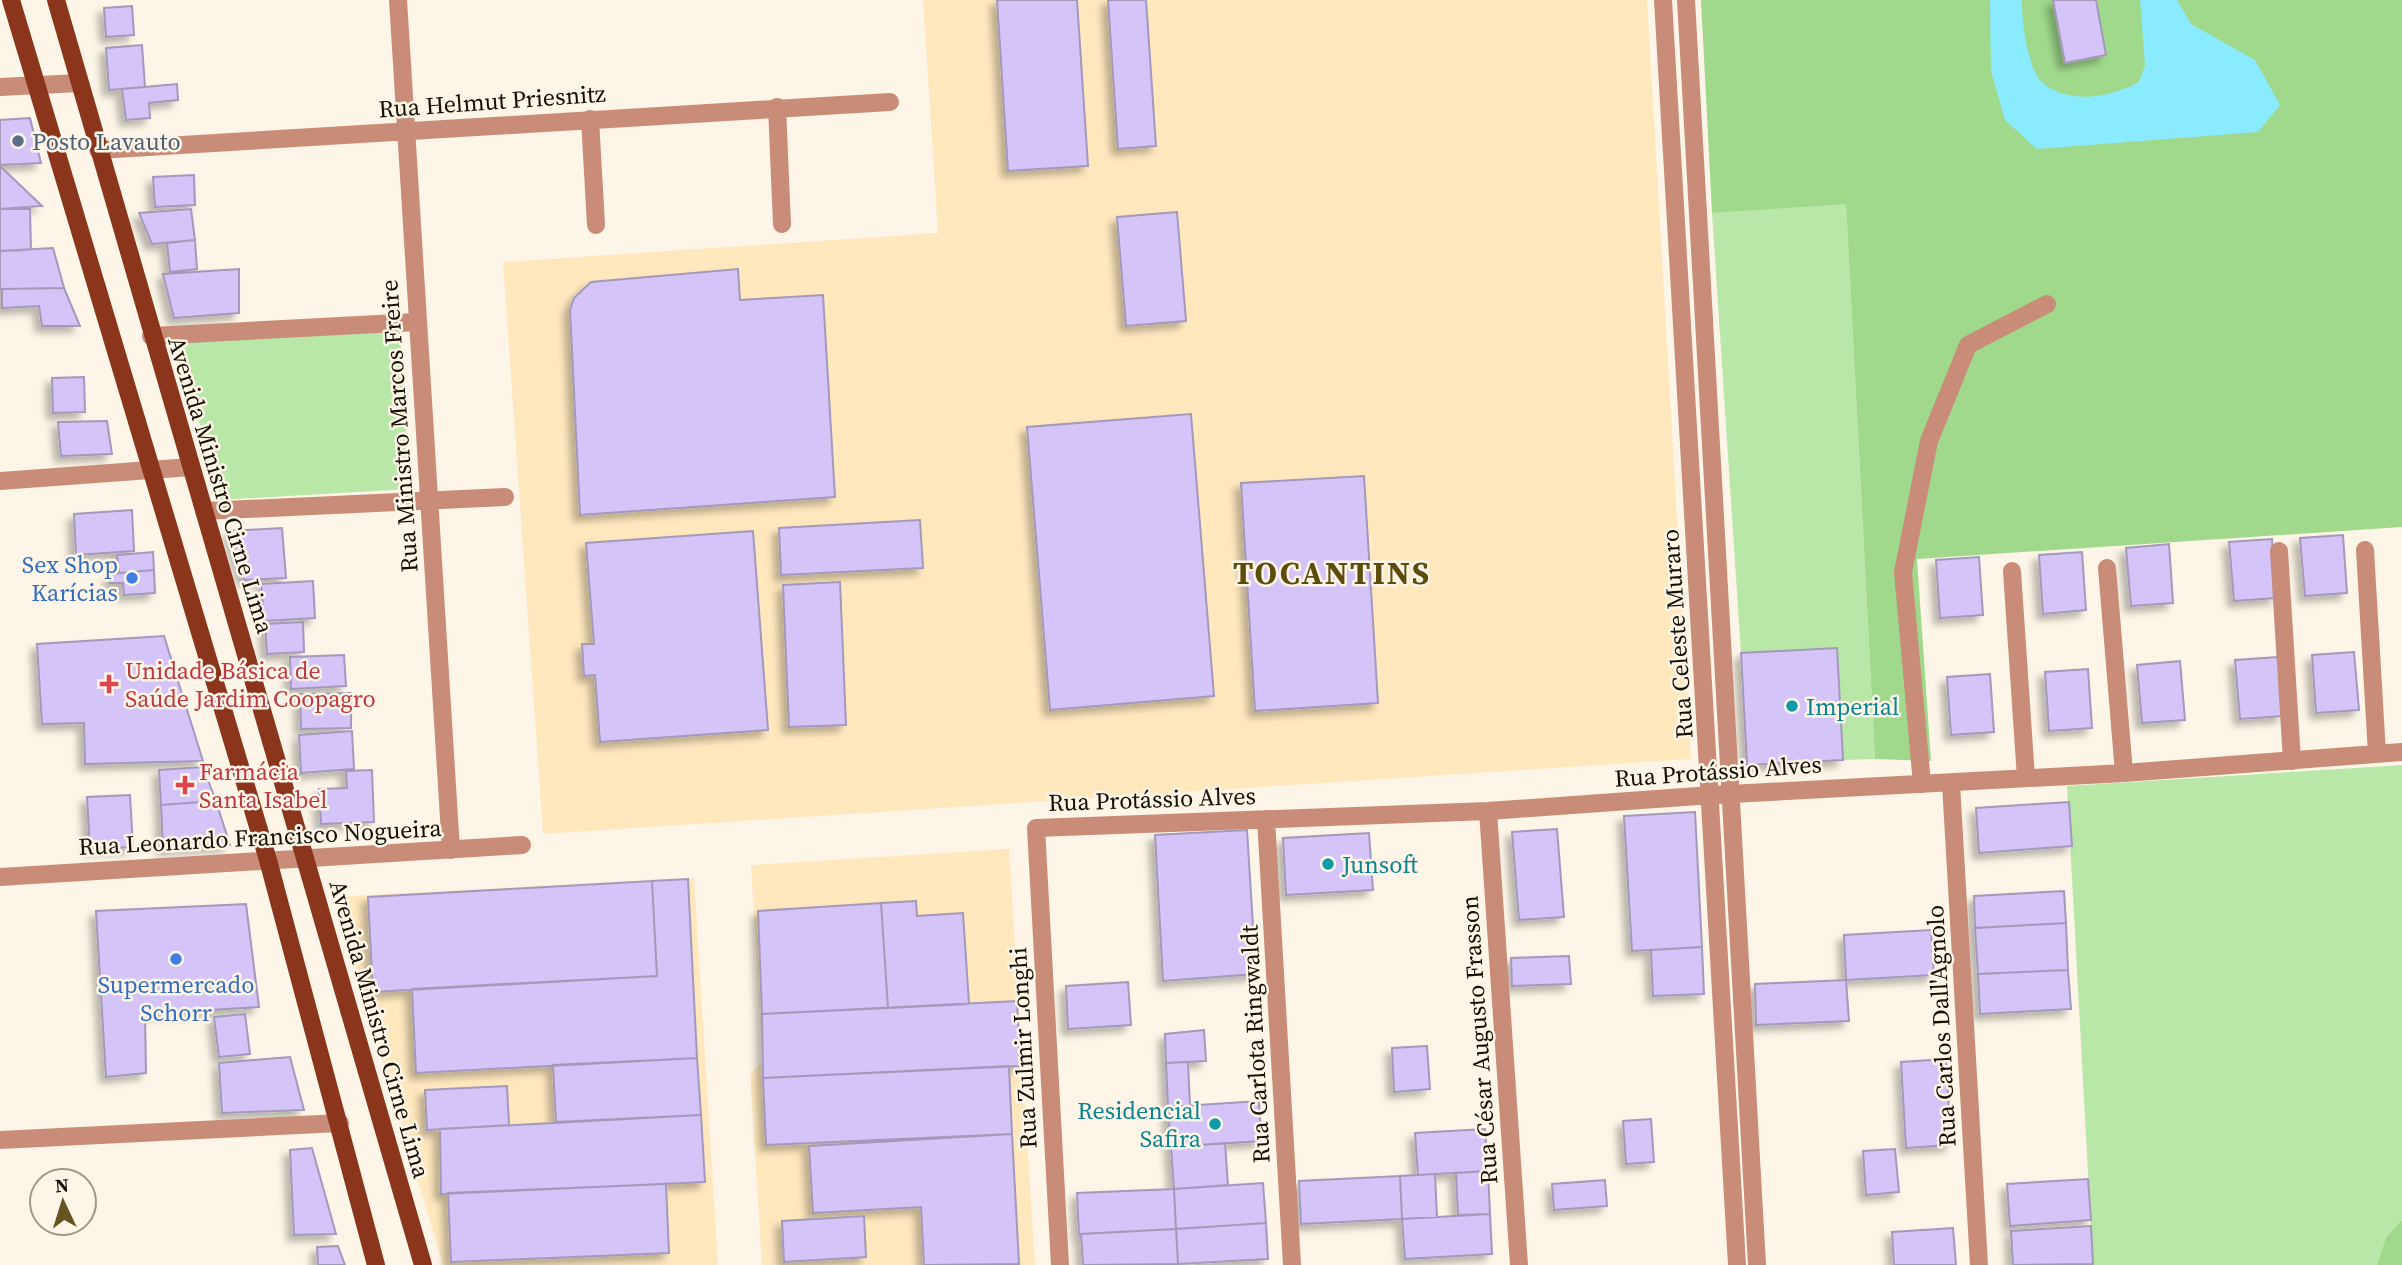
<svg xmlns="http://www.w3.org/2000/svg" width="2402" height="1265" viewBox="0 0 2402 1265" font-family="'Source Serif 4',serif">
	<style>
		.built { fill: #ffe8be }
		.green { fill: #b8e7a8 }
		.forest { fill: #a0d98c }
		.water { fill: #8aebfe }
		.building { fill: #d4c4f7; stroke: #a399ba; stroke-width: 2; filter: url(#shadow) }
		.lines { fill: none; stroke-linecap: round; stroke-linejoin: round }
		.minor { stroke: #c98c79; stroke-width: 18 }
		.primary { stroke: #8b361c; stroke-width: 18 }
		.service-dot { fill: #5c6f8a; stroke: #fdf6e8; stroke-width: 2.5 }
		.shop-dot { fill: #3f7fe0; stroke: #fdf6e8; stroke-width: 2.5 }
		.health-dot { fill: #e0444e; stroke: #fdf6e8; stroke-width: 2.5 }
		.culture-dot { fill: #0f9aa8; stroke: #fdf6e8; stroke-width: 2.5 }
		.labels { text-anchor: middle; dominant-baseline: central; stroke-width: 5; stroke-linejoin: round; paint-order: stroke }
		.street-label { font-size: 24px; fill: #150f04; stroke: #fdf6e8 }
		.service-label { font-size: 24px; fill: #4e5e75; stroke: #fdf6e8; text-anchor: start }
		.shop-label { font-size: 24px; fill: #366cbe; stroke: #fdf6e8; text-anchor: end }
		.health-label { font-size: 24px; fill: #be3a42; stroke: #fdf6e8; text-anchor: start }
		.culture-label { font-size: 24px; fill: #0d838f; stroke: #fdf6e8; text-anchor: start }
		.district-label { font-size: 32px; font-weight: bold; letter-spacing: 2px; fill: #5e4b0c; stroke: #fdf6e8 }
	</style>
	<defs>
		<filter id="shadow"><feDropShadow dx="-6" dy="6" stdDeviation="3.5" flood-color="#0004"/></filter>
	</defs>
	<rect width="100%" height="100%" fill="#fdf6e8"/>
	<path class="built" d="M923,0H1647L1691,759L543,834L503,262L938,233Z
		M1009,849L1035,1265H762L750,1075L763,1061L751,865Z
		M694,878L718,1265H443L334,897Z"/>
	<path class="green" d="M1846,203L1875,759L1843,760L1837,648L1741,653L1712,213Z
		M400,328L409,489L219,500L179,342Z
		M2402,765V1220L2386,1237L2377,1265H2093L2067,786Z"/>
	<path class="forest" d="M1701,0H2402V527L1917,559L1931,761L1875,759L1846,204L1712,213Z
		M2402,1220V1265H2377L2386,1237Z"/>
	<path class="water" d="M1990,0H2022C2021,19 2028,72 2044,84C2071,105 2111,97 2139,82L2145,65L2140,0H2177L2191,24L2255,60L2280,105L2258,132L2037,149L2005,120L1991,71Z"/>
	<path class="building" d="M997,0H1077L1088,166L1008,171Z
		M1108,0H1146L1156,146L1118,149Z
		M2053,0H2096L2106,55L2065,63Z
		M132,6L134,35L106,37L104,8Z
		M142,45L145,87L109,90L106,48Z
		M177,84L178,100L149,103L150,118L126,120L122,89Z
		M30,118L41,163L0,165V120Z
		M0,166L42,206L0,209Z
		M194,175L195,205L155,207L153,177Z
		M0,209H30L31,250L0,251Z
		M191,209L195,240L152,244L139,213Z
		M1177,212L1186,321L1126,326L1117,217Z
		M195,240L197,269L170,272L167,243Z
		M53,248L64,288L0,289V251Z
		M239,269V313L174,318L163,274Z
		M738,269L740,300L823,295L835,497L580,515L570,310L574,298L591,282Z
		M64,288L80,326H42L39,306L2,308V289Z
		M84,377L85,412L53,413L52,378Z
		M1191,414L1214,696L1050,710L1027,427Z
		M107,421L112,454L61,456L58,422Z
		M1364,476L1378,703L1255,711L1241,483Z
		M132,510L134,551L76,555L74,514Z
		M920,520L923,568L781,575L779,528Z
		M282,528L286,578L244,580L229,531Z
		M753,531L768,730L600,742L595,675L584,676L582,644H594L586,543Z
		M2343,535L2347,593L2305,596L2300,538Z
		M2272,539L2276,598L2234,601L2229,542Z
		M2169,544L2173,603L2131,606L2126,548Z
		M153,552L154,570L119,573L117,555Z
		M2082,552L2086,610L2043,614L2039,555Z
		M1979,557L1983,615L1940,618L1936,560Z
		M154,570L155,593L124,595L123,583H110V574Z
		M313,581L315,618L264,621L261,584Z
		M840,582L846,725L789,727L783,585Z
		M303,622L304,652L267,654L265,624Z
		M164,636L203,761L85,764L84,723L42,724L37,644Z
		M1837,648L1843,760L1747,765L1741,653Z
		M2354,652L2359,710L2316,713L2312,655Z
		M344,655L346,686L291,689L290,657Z
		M2278,657L2283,716L2240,719L2235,660Z
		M2180,661L2185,720L2142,723L2137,665Z
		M2088,669L2092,728L2049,731L2045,672Z
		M1990,674L1994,732L1951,735L1947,677Z
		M351,693V728L301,729L300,694Z
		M352,731L354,769L301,773L299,735Z
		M203,767L216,801L161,805L159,770Z
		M372,770L374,822L321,824L319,789L347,788L346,771Z
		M130,795L133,847L90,849L87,797Z
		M216,801L230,845L163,849L161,805Z
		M2069,802L2072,846L1979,853L1976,808Z
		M1695,812L1702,947L1632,951L1624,816Z
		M1557,829L1564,917L1519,920L1512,832Z
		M1247,830L1256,974L1163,981L1155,835Z
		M1369,833L1373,890L1286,895L1283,838Z
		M688,879L697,1058L416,1073L412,989L657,976L652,881Z
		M652,881L657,976L373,992L368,897Z
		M2064,891L2066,923L1975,928L1974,896Z
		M916,901L917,916L963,913L969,1004L888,1008L881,903Z
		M881,903L888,1008L762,1014L758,911Z
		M246,904L259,1007L145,1014L146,1073L106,1077L96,911Z
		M2066,923L2068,970L1978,974L1975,928Z
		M1931,930L1934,975L1846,980L1844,935Z
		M1702,947L1704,994L1653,996L1651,950Z
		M1569,956L1571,984L1512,986L1511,958Z
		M2068,970L2071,1009L1980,1014L1978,974Z
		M1846,980L1849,1021L1756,1025L1755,984Z
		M1128,982L1131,1025L1068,1029L1066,986Z
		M1017,1001L1020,1066L763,1078L762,1014Z
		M245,1014L250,1054L219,1057L214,1017Z
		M1204,1030L1206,1061L1166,1063L1165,1034Z
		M1427,1046L1430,1089L1394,1092L1392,1048Z
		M290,1057L304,1110L222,1113L219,1063Z
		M697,1058L701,1115L556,1122L553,1065Z
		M1946,1059L1951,1145L1906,1148L1901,1062Z
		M1188,1062L1190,1106L1168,1107L1166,1063Z
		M1009,1066L1012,1134L766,1145L763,1078Z
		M507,1086L509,1125L427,1130L425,1090Z
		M1259,1101L1261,1141L1171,1147L1168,1107Z
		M701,1115L705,1182L441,1194L440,1129Z
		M1651,1119L1654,1162L1626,1164L1623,1121Z
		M1485,1129L1488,1171L1418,1175L1415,1133Z
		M1012,1134L1019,1264L924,1265L921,1207L813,1213L809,1146Z
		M1225,1143L1228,1185L1174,1189L1171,1147Z
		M312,1148L336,1234L294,1235L290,1150Z
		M1895,1149L1899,1192L1866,1195L1863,1151Z
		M1488,1171L1490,1214L1458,1215L1456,1173Z
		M1435,1174L1437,1217L1402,1219L1400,1176Z
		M1400,1176L1402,1219L1301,1224L1299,1181Z
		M2088,1179L2091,1220L2010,1226L2007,1184Z
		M1605,1180L1607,1206L1554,1210L1552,1184Z
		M1263,1183L1266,1223L1176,1229L1174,1189Z
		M666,1184L669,1253L451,1262L448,1193Z
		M1174,1189L1176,1229L1079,1234L1077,1193Z
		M1490,1214L1492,1254L1405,1259L1402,1219Z
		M864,1216L866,1257L784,1262L782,1221Z
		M1266,1223L1268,1259L1178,1264L1176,1229Z
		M2091,1226L2093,1264L2013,1265L2011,1231Z
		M1953,1228L1956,1265H1894L1892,1232Z
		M1176,1229L1178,1264L1083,1265L1081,1234Z
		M338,1246L345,1265H318L317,1247Z"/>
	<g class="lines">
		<path class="minor" d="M398,0L451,850
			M1663,0C1685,422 1715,843 1737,1265
			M1686,0L1757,1265
			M0,87L79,83
			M777,107L782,224
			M590,119L596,225
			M98,150L890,102
			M151,336L416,322
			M0,481L191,467
			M204,511L505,497
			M2365,550L2377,754
			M2279,551L2292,761
			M2107,568L2124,773
			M2012,571L2026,778
			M1922,784L1903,572L1929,441L1968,345L2047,304
			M1951,784L1979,1265
			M1488,811L1519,1265
			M1266,819L1292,1265
			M0,877L522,845
			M0,1140L340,1123
			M1060,1265L1036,828L1488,811L1712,795L2124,773L2402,752"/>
		<path class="primary" d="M11,0L268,860L376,1265
			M56,0L423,1265"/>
	</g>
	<circle class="service-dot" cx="18" cy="141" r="7"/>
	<g class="shop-dot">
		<circle cx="132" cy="578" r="7"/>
		<circle cx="176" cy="959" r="7"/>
	</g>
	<g class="health-dot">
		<path d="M105.5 673.5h7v7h7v7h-7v7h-7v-7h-7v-7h7z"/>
		<path d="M181.5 774.5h7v7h7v7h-7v7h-7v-7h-7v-7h7z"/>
	</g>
	<g class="culture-dot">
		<circle cx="1792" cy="706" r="7"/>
		<circle cx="1328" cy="864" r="7"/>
		<circle cx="1215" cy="1124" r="7"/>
	</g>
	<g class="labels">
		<g class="street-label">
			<text transform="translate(492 101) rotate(-4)">Rua Helmut Priesnitz</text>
			<text transform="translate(399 426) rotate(-94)">Rua Ministro Marcos Freire</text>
			<text transform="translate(221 485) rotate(73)">Avenida Ministro Cirne Lima</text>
			<text transform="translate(1677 634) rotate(-94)">Rua Celeste Muraro</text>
			<text transform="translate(1718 771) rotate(-4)">Rua Protássio Alves</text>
			<text transform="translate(1152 799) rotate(-2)">Rua Protássio Alves</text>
			<text transform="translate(260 837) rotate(-3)">Rua Leonardo Francisco Nogueira</text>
			<text transform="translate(1941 1026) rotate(-93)">Rua Carlos Dall'Agnolo</text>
			<text transform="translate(380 1029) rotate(74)">Avenida Ministro Cirne Lima</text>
			<text transform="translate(1479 1040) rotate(-94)">Rua César Augusto Frasson</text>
			<text transform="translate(1255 1044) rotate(-93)">Rua Carlota Ringwaldt</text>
			<text transform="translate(1023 1048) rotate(-93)">Rua Zulmir Longhi</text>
		</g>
		<g class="service-label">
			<text x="32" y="141">Posto Lavauto</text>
		</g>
		<g class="shop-label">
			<text x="118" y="564">Sex Shop<tspan x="118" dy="28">Karícias</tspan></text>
			<text x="176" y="984" text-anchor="middle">Supermercado<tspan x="176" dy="28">Schorr</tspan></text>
		</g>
		<g class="health-label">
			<text x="125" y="670">Unidade Básica de<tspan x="125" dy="28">Saúde Jardim Coopagro</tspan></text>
			<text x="199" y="771">Farmácia<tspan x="199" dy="28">Santa Isabel</tspan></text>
		</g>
		<g class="culture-label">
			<text x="1806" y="706">Imperial</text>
			<text x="1342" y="864">Junsoft</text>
			<text x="1201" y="1110" text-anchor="end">Residencial<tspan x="1201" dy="28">Safira</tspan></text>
		</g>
		<g class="district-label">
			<text x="1332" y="573">TOCANTINS</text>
		</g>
	</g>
	<g transform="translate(63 1202) rotate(356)"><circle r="33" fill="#fdf6e8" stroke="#a09a8d" stroke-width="2"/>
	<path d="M0-5L12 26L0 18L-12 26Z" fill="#655421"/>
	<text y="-10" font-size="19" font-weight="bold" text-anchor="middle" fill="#150f04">N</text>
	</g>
</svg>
